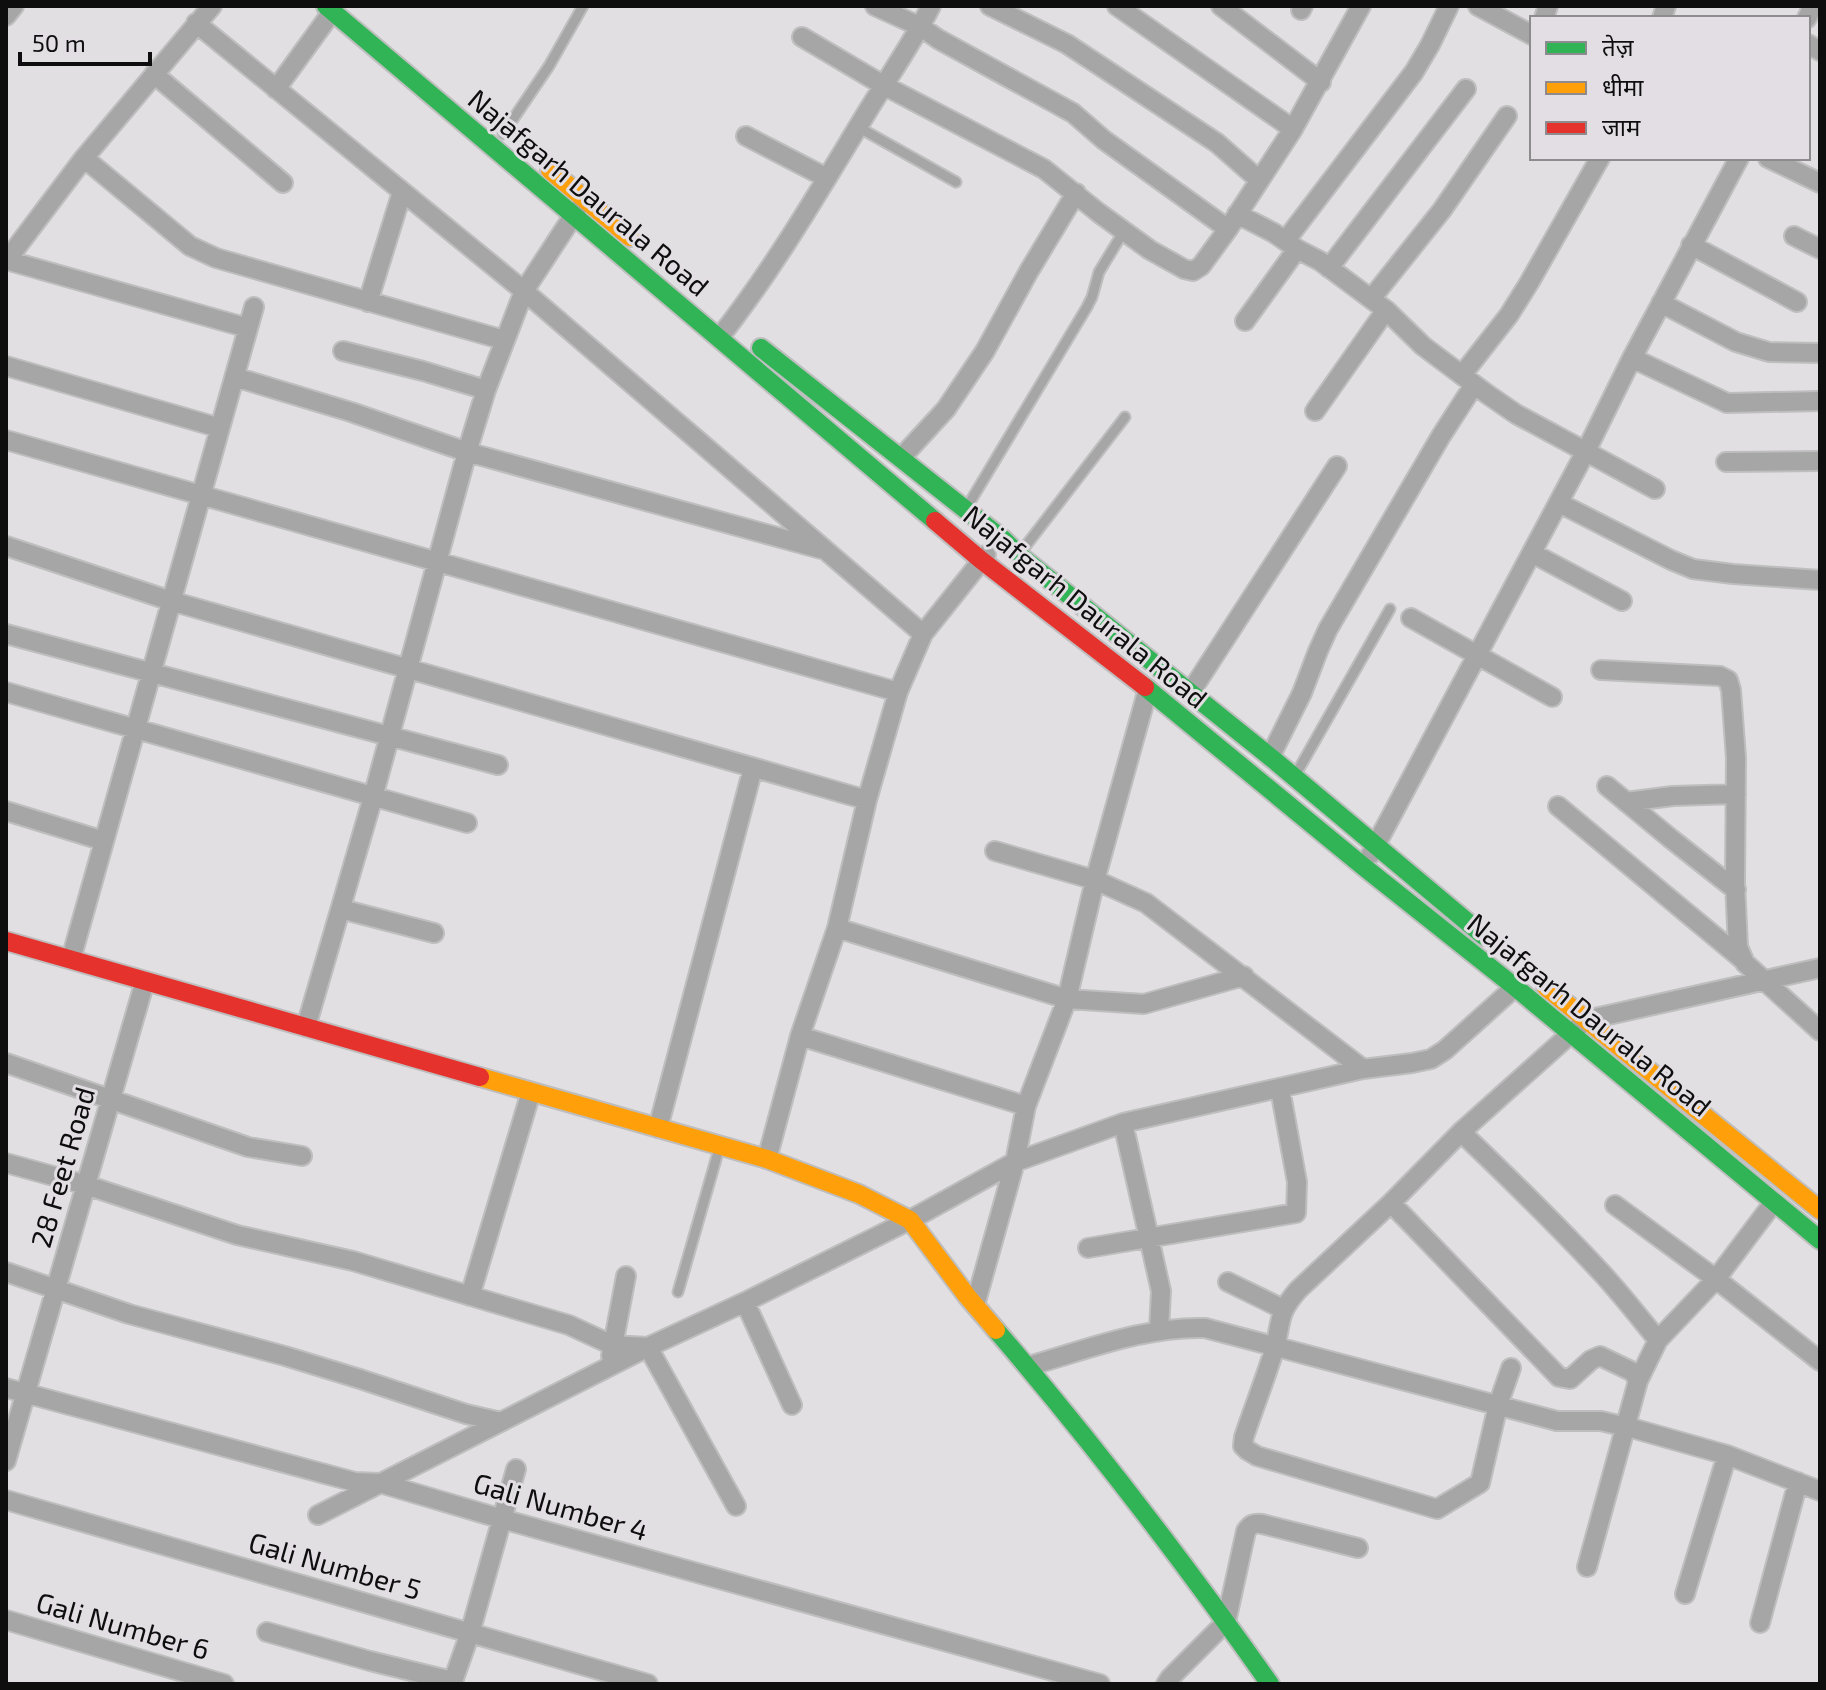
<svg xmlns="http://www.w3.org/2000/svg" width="1826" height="1690" viewBox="0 0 1826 1690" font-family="'Exo 2','Noto Sans Devanagari',sans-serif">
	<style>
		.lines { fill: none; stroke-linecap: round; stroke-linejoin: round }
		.lane-casing { stroke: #bfbebf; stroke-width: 13 }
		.street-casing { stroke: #bfbebf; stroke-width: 22 }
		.fast-casing { stroke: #bfbebf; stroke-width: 22 }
		.slow-casing { stroke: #bfbebf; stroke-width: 22 }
		.jam-casing { stroke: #bfbebf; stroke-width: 22 }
		.lane { stroke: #a6a6a6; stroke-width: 9 }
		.street { stroke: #a6a6a6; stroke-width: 18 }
		.fast { stroke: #30b455; stroke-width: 18 }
		.slow { stroke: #ff9f0a; stroke-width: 18 }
		.jam { stroke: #e5322d; stroke-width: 18 }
		.labels { text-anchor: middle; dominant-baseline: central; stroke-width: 6; stroke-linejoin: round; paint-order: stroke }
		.street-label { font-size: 28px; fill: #0f0e0f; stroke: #e2dee3 }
	</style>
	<rect width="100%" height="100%" fill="#e1dfe2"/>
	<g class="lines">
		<g class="lane-casing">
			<path id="lane" d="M858,127L956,182
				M503,134L549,66L583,6
				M967,507L1087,307L1092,297L1099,272L1124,231
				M1021,552L1125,417
				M1296,774L1390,609
				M678,1292L719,1149"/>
		</g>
		<g class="street-casing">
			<path id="street" d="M875,6L921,27L938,39L1073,113L1104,140L1228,229
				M990,6L1067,44L1217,143L1259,180
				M1117,6L1293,129
				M1221,6L1321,82
				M1478,6L1532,35
				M1301,10L1303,6
				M6,16L14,6
				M1544,18L1548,6
				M1662,18L1666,6
				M1807,18L1813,6
				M196,23L524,291L923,634
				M802,37L883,85L1044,169L1099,213L1150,250L1184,269L1193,271L1201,266L1228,229L1293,129L1361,6
				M1808,44L1820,51
				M154,74L283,183
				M276,89L332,12
				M746,136L827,178
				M84,158L190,246L216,258L504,340
				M1768,158L1820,183
				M1237,214L1274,233L1297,249L1320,261L1386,310L1423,346L1487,394L1516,414L1655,489
				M1794,236L1820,249
				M1286,240L1414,72L1430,45L1449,6
				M1691,245L1797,302
				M6,260L248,328
				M7,260L84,158L212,6
				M1329,268L1466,89
				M1371,299L1442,210L1507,116
				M368,302L402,192
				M1661,303L1736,342L1769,352L1820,353
				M1245,321L1297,249
				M719,338C772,271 816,196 861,122C884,83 911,46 931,6
				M343,351L423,371L486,390
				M1632,358L1727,403L1820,401
				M6,366L220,428
				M1462,375L1509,315L1529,283L1600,158
				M235,377L351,412L467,452L821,549
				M1315,411L1386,310
				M6,440L898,692
				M901,458L946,409L985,351L1029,271L1076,193
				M1726,462L1820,461
				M1559,503L1671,560L1693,569L1733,574L1820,580
				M6,546L171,601L867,800
				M1532,553L1622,601
				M1411,618L1552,697
				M6,634L498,765
				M1601,670L1720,676L1728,680L1731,690L1736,758L1735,883L1738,947L1745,963L1820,1031
				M6,692L467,823
				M1190,693L1337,466
				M1270,757L1302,693L1318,651L1328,629L1441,436L1474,385
				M1607,786L1670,838L1736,890
				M1626,802L1673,796L1736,794
				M1558,806L1742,959
				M6,811L104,841
				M995,851L1095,880L1146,903L1363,1069
				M1371,854L1586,451L1632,358L1739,158
				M341,909L434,933
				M837,928L1067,999L1144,1004L1244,976
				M71,959L254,307
				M306,1027L373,797L467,452L486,390L524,291L577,210
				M800,1036L1026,1106
				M6,1063L248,1147L302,1156
				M1123,1123L1161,1291L1159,1330
				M658,1128L753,768
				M1461,1132C1508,1177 1554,1222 1598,1269C1619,1291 1638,1316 1658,1340
				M767,1159L800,1036L837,928L867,800L898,692L923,634L986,555
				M6,1163L86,1185L237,1235L353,1261L518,1310L569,1325L612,1345L648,1347L736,1506
				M1391,1203L1559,1377L1570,1379L1591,1360L1600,1356L1633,1372L1638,1381L1587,1567
				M1615,1205L1716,1279L1820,1361
				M1088,1248L1296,1213L1297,1182L1280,1089
				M6,1272L129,1314L285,1356L360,1379L466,1414L501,1422
				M1228,1282L1283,1309
				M470,1296L531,1092
				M745,1302L792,1405
				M975,1305L1015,1162L1026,1106L1067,999L1095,880L1148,689
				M611,1356L626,1276
				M1029,1366C1086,1350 1146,1326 1205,1328L1557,1421H1601L1635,1429L1727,1455L1820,1491
				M1511,1368L1498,1405L1480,1483L1437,1509L1257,1456L1247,1450L1243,1446L1244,1437C1254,1407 1266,1377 1275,1347C1282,1320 1277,1314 1298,1290L1391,1203L1461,1132L1586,1020L1820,968
				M1638,1381L1658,1340L1716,1279L1774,1202
				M6,1388L355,1482L380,1483L502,1519L1100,1684
				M6,1461L145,981
				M6,1500L648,1684
				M318,1515L648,1347L745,1302L910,1220L1015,1162L1123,1123L1363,1069L1412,1063L1431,1059L1445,1050L1515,987
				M1685,1594L1727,1455
				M6,1620L224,1684
				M1760,1623L1798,1482
				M267,1632L370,1661L452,1681
				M452,1684L470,1633L516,1469
				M1166,1684L1170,1678L1226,1622L1246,1531C1251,1524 1254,1523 1262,1524L1358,1548"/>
		</g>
		<g class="fast-casing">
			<path id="fast" d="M326,6L935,521
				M761,348L1004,540L1019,555L1274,760L1484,936
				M1145,687L1364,867L1515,987L1820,1240
				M996,1330C1093,1443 1184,1562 1270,1684"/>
		</g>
		<g class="slow-casing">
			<path id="slow" d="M550,170L630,237
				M1546,987L1820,1210
				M480,1077L767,1159L859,1194L910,1220L967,1296L996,1330"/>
		</g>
		<g class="jam-casing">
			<path id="jam" d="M935,521L981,560L1145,687
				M6,941L480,1077"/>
		</g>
		<use href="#lane" class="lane"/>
		<use href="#street" class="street"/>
		<use href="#fast" class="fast"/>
		<use href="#slow" class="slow"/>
		<use href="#jam" class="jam"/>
	</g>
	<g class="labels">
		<g class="street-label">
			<text transform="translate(589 192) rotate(40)">Najafgarh Daurala Road</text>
			<text transform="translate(1086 606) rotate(39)">Najafgarh Daurala Road</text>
			<text transform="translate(1590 1014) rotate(39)">Najafgarh Daurala Road</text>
			<text transform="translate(62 1167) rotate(-74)">28 Feet Road</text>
			<text transform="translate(561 1506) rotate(16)">Gali Number 4</text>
			<text transform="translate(335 1565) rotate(16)">Gali Number 5</text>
			<text transform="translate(123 1625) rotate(16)">Gali Number 6</text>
		</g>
	</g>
	<rect width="1826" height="1690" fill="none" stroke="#0f0e0f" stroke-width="16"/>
	<rect x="1530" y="16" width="280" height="144" fill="#e2dee3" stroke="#8e8b8e" stroke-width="2"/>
	<rect x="1546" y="42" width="40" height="12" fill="#30b455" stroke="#8e8b8e" stroke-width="2"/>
	<text x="1602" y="56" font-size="24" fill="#0f0e0f">तेज़</text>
	<rect x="1546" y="82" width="40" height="12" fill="#ff9f0a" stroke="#8e8b8e" stroke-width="2"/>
	<text x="1602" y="96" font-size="24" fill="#0f0e0f">धीमा</text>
	<rect x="1546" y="122" width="40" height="12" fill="#e5322d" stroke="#8e8b8e" stroke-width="2"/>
	<text x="1602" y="136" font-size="24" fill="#0f0e0f">जाम</text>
	<path d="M20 52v12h130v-12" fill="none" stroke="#0f0e0f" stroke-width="4"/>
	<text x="32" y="52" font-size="24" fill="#0f0e0f" stroke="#e2dee3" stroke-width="6" paint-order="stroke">50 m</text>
</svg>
